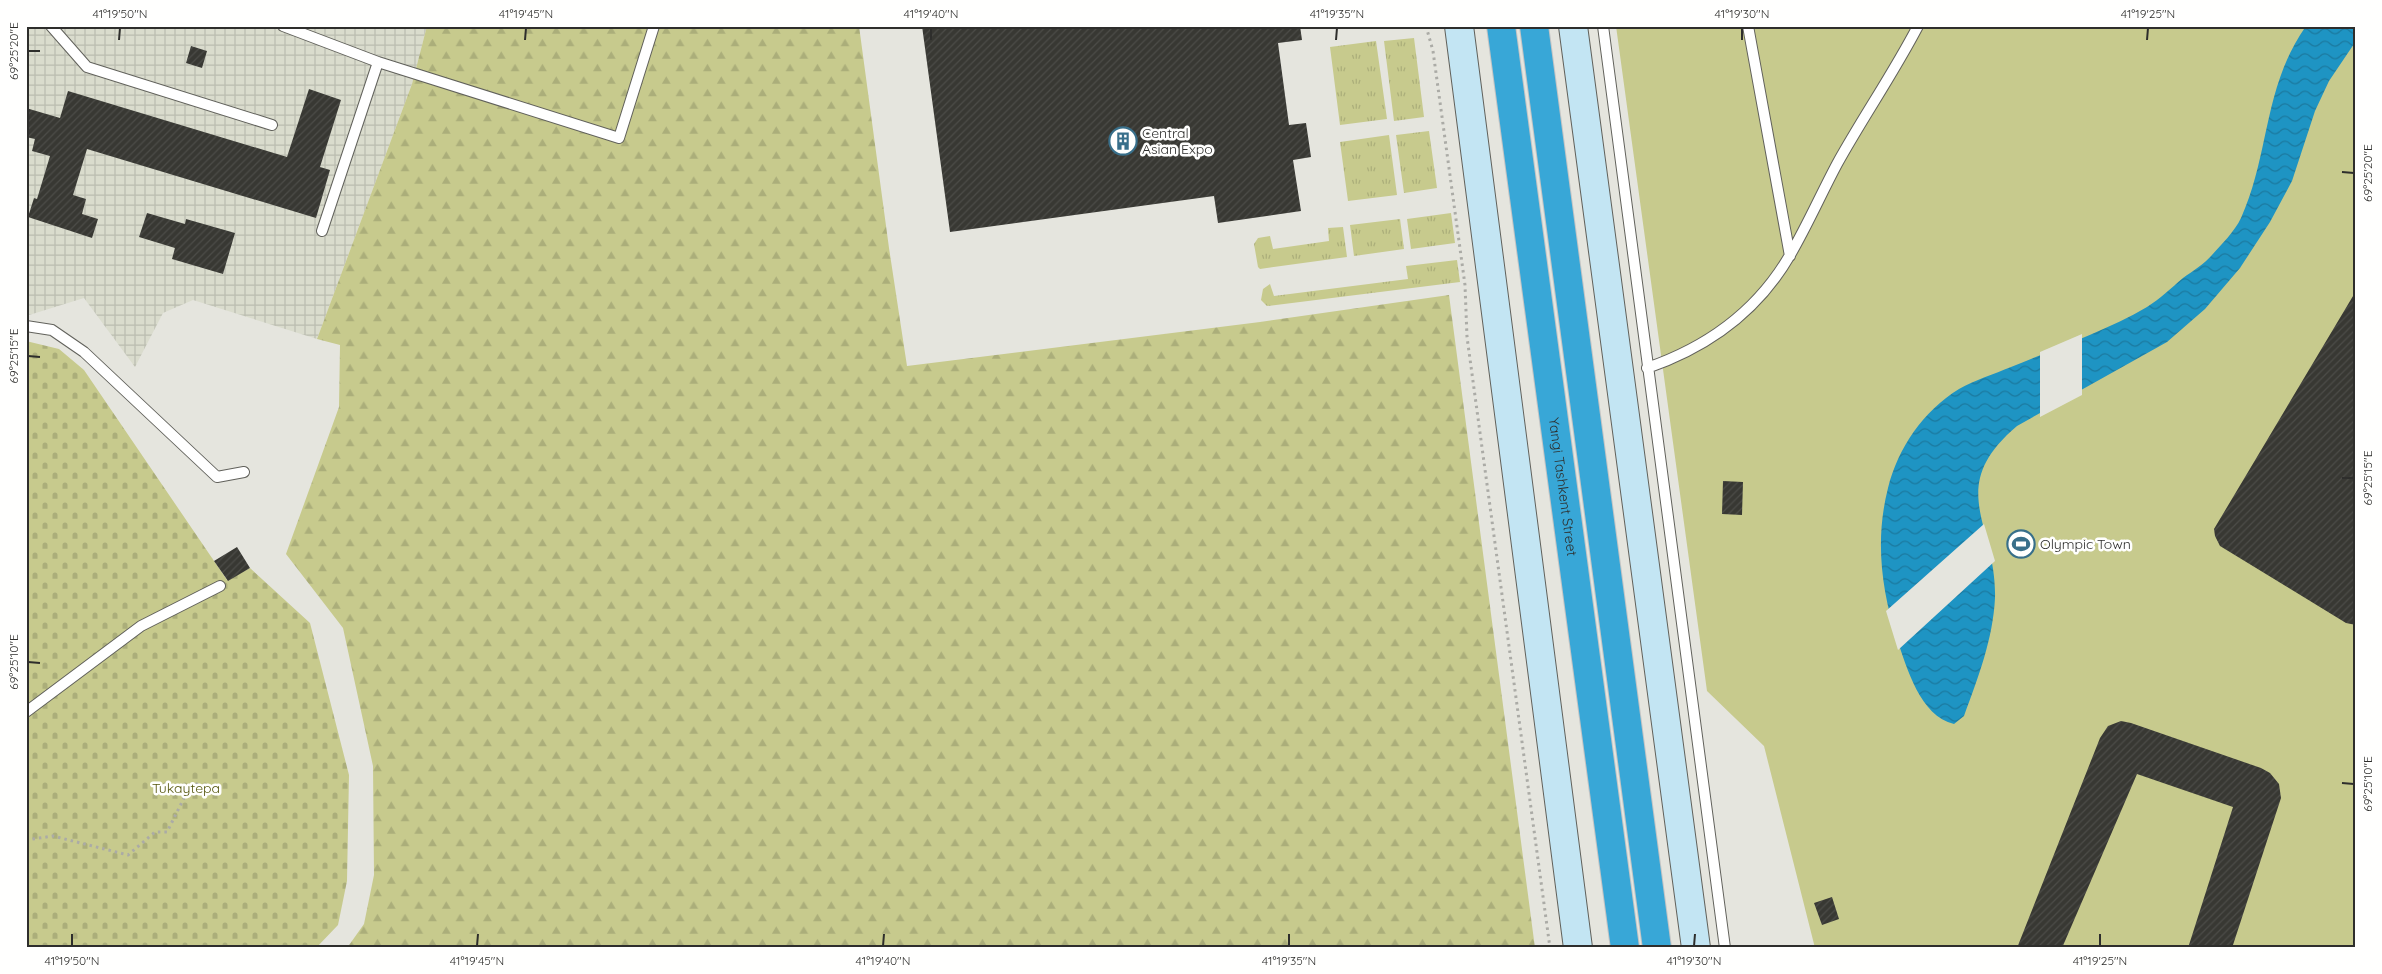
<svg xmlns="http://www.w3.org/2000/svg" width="2382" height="974" viewBox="0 0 2382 974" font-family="Quicksand,sans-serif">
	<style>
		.industrial { fill: url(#industrial-grid) }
		.grass { fill: url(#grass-tufts) }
		.forest { fill: url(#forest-firs) }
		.cemetery { fill: url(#cemetery-stones) }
		.pitch { fill: #c7ca8d }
		.water { fill: url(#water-waves) }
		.pier { fill: #e5e5de }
		.building { fill: url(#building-hatch) }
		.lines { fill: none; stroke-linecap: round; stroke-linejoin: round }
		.lane-casing { stroke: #61615b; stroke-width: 12 }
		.secondary-casing { stroke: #61615b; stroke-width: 30 }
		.highway-casing { stroke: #c4c4c4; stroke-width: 30 }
		.path { stroke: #ababa6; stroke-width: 3; stroke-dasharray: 2.5 4; stroke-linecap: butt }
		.lane { stroke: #fff; stroke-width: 10 }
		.secondary { stroke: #c3e5f3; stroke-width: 28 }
		.highway { stroke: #38a7d7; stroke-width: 28 }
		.ticks { fill: none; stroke: #2e2e2c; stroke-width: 2 }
		.labels { text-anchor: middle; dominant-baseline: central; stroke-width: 5; stroke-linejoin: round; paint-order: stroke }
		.poi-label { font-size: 14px; fill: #2e2e2c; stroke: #fffffe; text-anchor: start }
		.street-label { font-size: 14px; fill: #2e2e2c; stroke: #fffffe }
		.park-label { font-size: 14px; fill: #55560d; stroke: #fffffe }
		.neatline { fill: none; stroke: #2e2e2c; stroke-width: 2 }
		.ticks-label { font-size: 12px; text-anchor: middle; fill: #2e2e2c }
	</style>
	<defs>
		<pattern id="industrial-grid" width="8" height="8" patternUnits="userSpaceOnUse" patternTransform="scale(1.25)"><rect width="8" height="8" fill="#dadccd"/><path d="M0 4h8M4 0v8" fill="none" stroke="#bbbdb0"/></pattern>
		<pattern id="grass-tufts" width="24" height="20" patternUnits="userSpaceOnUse" patternTransform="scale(1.25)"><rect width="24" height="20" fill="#c7ca8d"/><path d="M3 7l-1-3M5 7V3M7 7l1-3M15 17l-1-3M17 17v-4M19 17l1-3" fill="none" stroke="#abae7a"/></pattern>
		<pattern id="forest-firs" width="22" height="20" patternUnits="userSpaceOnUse" patternTransform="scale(1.25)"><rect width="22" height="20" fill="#c7ca8d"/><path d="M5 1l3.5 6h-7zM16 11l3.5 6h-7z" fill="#abae7a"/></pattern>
		<pattern id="cemetery-stones" width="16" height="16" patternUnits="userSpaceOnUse" patternTransform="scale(1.25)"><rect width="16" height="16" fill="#c7ca8d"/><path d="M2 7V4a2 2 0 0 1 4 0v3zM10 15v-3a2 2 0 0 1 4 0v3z" fill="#abae7a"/></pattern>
		<pattern id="water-waves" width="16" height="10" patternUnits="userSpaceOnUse" patternTransform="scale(1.25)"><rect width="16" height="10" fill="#1e94c3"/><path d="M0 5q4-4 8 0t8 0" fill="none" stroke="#1b799f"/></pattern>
		<pattern id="building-hatch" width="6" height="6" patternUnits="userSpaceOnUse" patternTransform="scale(1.25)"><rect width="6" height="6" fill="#383833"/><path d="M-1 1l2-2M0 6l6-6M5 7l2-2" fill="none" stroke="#4c4c48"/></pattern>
	</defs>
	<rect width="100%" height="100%" fill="#e5e5de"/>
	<path class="industrial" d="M26,26H427L412,84L317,339L193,300L163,313L135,367L84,298L26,316Z"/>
	<path class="grass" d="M1414,38L1424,117L1394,121L1384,41Z
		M1376,41L1387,119L1340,125L1330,47Z
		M1429,131L1437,188L1404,193L1396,135Z
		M1389,135L1397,195L1348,201L1340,142Z
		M1451,213L1455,243L1411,249L1407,219Z
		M1400,219L1404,249L1354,256L1350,225Z
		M1343,227L1347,257L1260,269L1258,267L1254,244L1258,238L1270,236L1273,249L1329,241L1328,228Z
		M1457,260L1460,282L1267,306L1261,300L1263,289L1270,284L1274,296L1408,279L1406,266Z"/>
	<path class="forest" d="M427,26H859L889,248L907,366L1260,322L1449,295L1535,948H347L364,924L374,875L373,766L343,628L286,554L339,407L340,345L317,339L412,84Z"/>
	<path class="cemetery" d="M26,341L59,349L84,370L227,580L250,568L310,623L349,775L347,881L338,925L316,948H26Z"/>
	<path class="pitch" d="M1616,26H2356V948H1815L1764,746L1707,691Z"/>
	<path class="water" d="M2306,26H2356V41L2329,81L2315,111L2292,181L2270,222L2240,268L2205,309L2167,342L2017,426C1944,488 1997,524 1995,598C1993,639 1978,678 1964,716L1954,724C1920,716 1907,668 1897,639C1881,589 1875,539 1888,488C1898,448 1923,411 1959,389C1975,380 1994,374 2011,367C2054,349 2106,331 2147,307C2160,299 2171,288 2183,278C2193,271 2204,264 2212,255C2221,245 2235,231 2241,218C2270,154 2263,87 2306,26Z"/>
	<path class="pier" d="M2082,334V395L2040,417V352Z
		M1984,524L1995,561L1898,650L1886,611Z"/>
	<path class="building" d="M922,26H1300L1302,40L1278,43L1289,125L1306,123L1311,157L1293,160L1301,211L1218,223L1214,196L950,232Z
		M191,46L207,51L202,68L186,63Z
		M309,89L341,100L320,167L330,170L316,218L87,149L73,195L86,199L82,214L98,219L92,238L28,217L34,198L37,199L50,156L32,151L35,139L26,137V108L60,118L68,91L287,157Z
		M147,213L185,224L186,219L235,233L223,274L172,259L175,248L139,237Z
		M2356,291V625L2346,623L2220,546L2215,536L2214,529Z
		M1723,481L1743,482L1742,515L1722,514Z
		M237,547L250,568L228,581L214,561Z
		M2121,721L2131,723L2261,768L2270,773L2279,784L2281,798L2232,948H2188L2233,807L2137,774L2062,948H2017L2100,738L2108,726Z
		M1832,897L1839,919L1822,925L1814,903Z"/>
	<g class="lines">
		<g class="lane-casing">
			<path id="lane" d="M51,26L87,67L272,125
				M283,26L378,62L322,231
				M1603,26L1725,948
				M1748,26L1790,256
				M378,62L619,138L654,26
				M26,326L52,330L84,352L217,477L244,472
				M1647,368C1708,347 1757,312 1790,255C1807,226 1821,194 1837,164C1863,117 1893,74 1918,26
				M26,712L141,626L220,586"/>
		</g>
		<g class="secondary-casing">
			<path id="secondary" d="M1459,26L1578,948
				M1573,26L1696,948"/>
		</g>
		<g class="highway-casing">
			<g id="highway">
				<path id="s1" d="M1501,26L1625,948"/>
				<path d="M1534,26L1657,948"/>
			</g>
		</g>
		<path class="path" d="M1426,26L1433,51L1465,285L1467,337L1550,948
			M26,840L53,836L128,855L155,832H167L184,798L199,782"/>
		<use href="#lane" class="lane"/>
		<use href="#secondary" class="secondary"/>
		<use href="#highway" class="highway"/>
	</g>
	<path class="ticks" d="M119,40L120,28M525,40L526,28M931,40V28M1336,40L1337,28M1742,40V28M2147,40L2148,28M28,51H40M2342,172L2354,173M28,356L40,357M2342,478H2354M28,662L40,663M2342,783L2354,784M72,946V934M477,946L478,934M883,946L884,934M1289,946V934M1694,946L1695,934M2100,946V934"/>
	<defs>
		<g id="building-ring" transform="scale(1.4375)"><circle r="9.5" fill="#fffffe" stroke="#386f8a" stroke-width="1.5"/><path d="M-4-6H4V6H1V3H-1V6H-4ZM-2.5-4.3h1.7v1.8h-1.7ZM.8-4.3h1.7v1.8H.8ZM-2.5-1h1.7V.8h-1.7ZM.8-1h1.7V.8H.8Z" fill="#386f8a"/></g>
		<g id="stadium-ring" transform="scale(1.4375)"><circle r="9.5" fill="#fffffe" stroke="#386f8a" stroke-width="1.5"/><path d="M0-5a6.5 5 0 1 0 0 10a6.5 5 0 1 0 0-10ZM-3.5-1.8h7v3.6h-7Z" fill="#386f8a"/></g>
	</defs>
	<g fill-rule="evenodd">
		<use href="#building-ring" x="1123" y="141"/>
		<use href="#stadium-ring" x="2021" y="544"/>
	</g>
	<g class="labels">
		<g class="poi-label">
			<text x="1142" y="133">Central<tspan x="1142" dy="16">Asian Expo</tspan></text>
			<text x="2040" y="544">Olympic Town</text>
		</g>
		<g class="street-label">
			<text stroke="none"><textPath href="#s1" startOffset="465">Yangi Tashkent Street</textPath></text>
		</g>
		<g class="park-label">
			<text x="186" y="788">Tukaytepa</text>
		</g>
	</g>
	<rect width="2382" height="974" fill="none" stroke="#fffffe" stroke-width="55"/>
	<rect x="28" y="28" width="2326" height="918" class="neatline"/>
	<g class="ticks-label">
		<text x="120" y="18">41°19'50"N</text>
		<text x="526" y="18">41°19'45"N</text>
		<text x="931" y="18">41°19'40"N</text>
		<text x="1337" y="18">41°19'35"N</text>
		<text x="1742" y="18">41°19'30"N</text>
		<text x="2148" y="18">41°19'25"N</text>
		<text transform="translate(14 51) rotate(-90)" y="4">69°25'20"E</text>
		<text transform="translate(2368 173) rotate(-90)" y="4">69°25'20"E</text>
		<text transform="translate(14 356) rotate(-90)" y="4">69°25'15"E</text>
		<text transform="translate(2368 478) rotate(-90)" y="4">69°25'15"E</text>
		<text transform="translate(14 662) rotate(-90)" y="4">69°25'10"E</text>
		<text transform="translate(2368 784) rotate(-90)" y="4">69°25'10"E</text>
		<text x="72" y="965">41°19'50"N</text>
		<text x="477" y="965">41°19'45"N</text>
		<text x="883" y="965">41°19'40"N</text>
		<text x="1289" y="965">41°19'35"N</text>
		<text x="1694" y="965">41°19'30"N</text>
		<text x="2100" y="965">41°19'25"N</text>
	</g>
</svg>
